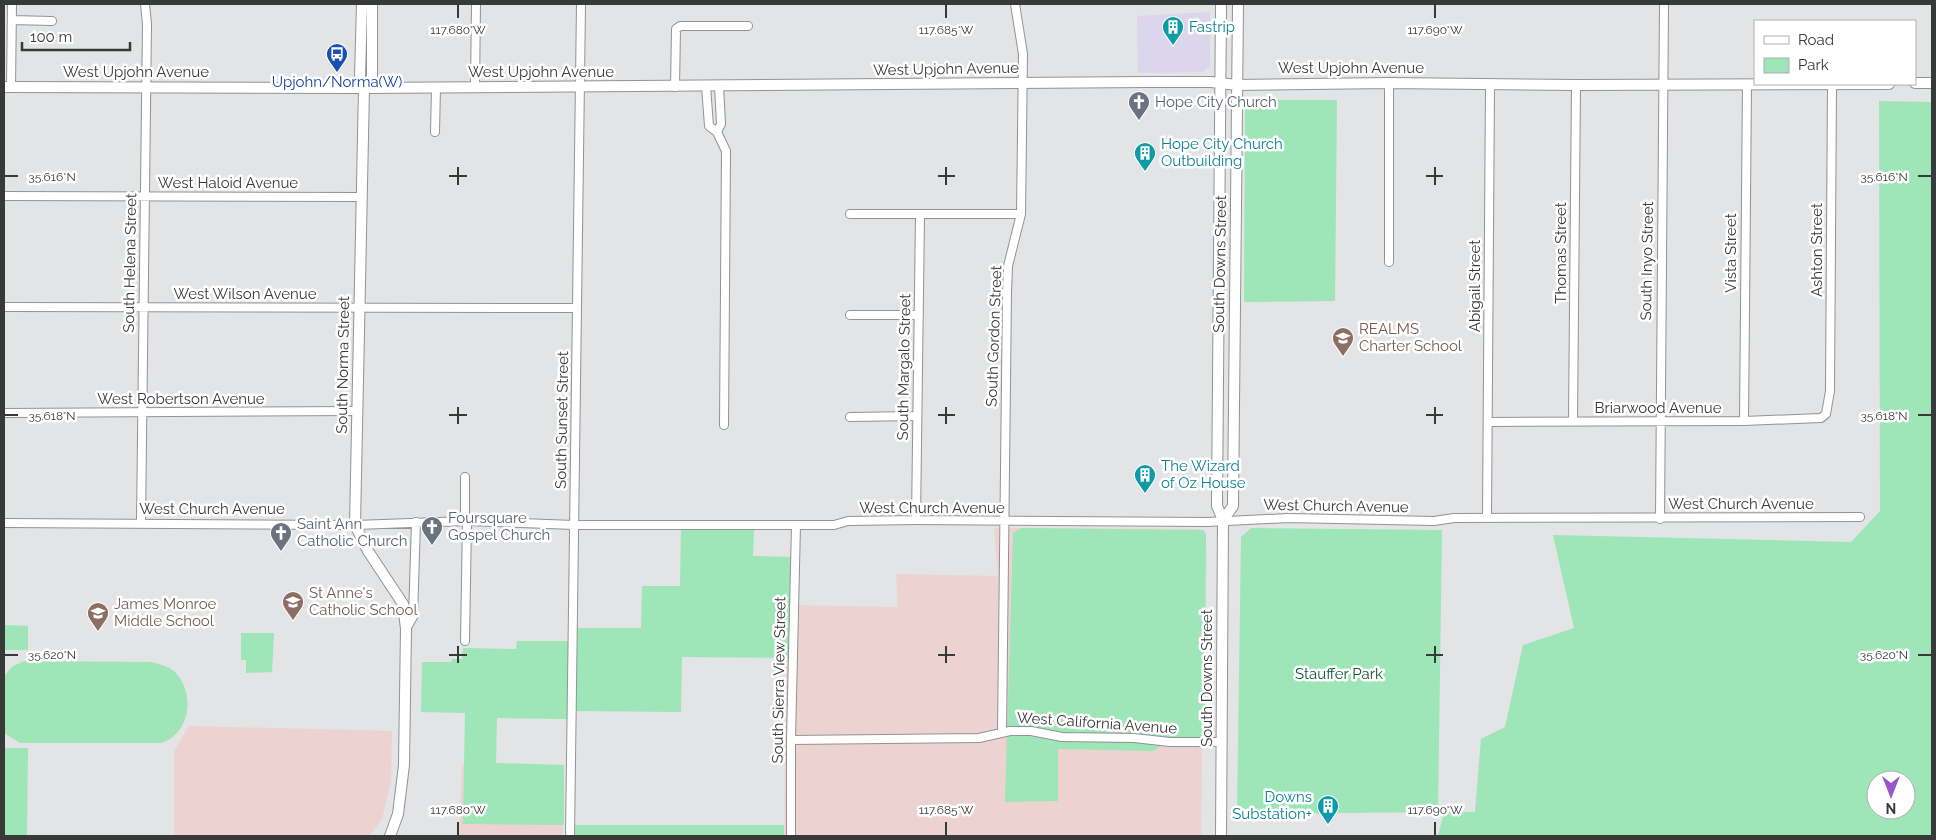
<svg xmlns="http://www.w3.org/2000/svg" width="1936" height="840" viewBox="0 0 1936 840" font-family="Raleway,sans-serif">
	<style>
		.commercial { fill: #dbd6ec }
		.industrial { fill: #edd2d2 }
		.green { fill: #9ee5b7; fill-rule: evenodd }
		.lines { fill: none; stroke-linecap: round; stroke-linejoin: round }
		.street-casing { stroke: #919394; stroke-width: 10 }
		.secondary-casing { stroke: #919394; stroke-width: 12 }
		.street { stroke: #fff; stroke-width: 8 }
		.secondary { stroke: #fff; stroke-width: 10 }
		.ticks { fill: none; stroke: #383939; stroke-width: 2 }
		.labels { text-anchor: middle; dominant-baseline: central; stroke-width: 5; stroke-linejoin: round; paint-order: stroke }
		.culture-label { font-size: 15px; fill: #0d838f; stroke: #fff; text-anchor: start }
		.street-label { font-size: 15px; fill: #383939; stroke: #fff }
		.transit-label { font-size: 15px; fill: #164399; stroke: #fff }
		.worship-label { font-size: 15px; fill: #5b616d; stroke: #fff; text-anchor: start }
		.education-label { font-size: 15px; fill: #785e54; stroke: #fff; text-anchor: start }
		.park-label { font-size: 15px; fill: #125633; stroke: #fff }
		.ticks-label { font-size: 12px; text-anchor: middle; fill: #383939; stroke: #fff; stroke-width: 5; stroke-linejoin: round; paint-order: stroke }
	</style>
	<rect width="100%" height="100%" fill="#e2e4e5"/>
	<path class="commercial" d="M1210,12V66L1203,72L1138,73L1137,16Z"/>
	<path class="industrial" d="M994,528L1199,529L1205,534L1201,836H784L787,605L898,607L896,574L998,576Z
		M189,726L392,731L391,782L382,819L369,836H174V751Z
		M462,765H563V836H459Z"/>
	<path class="green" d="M1252,100H1337L1335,301L1244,302L1245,108Z
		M1879,101L1932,102V836H1438L1444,812H1475L1481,739L1505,727L1523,645L1574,628L1553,535L1851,542L1880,511ZM1876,780H1906V810H1876Z
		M681,527L754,528L753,556L792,557L791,658L682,657L681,712L575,711L576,628H641L642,586H680Z
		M1022,528L1203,530L1206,534L1205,738C1186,740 1169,740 1153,751L1058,749V801L1005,802L1013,533Z
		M1251,528L1442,530L1438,812L1237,814L1241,537Z
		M4,625L28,626V650H4Z
		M241,633H274L272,672L246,673V660H241Z
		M517,641H570L568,719L497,718L496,763L564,765V825L463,824L465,713L421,712L422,662H451L452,659H462L463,648L516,649Z
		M25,661L150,662C159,664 169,666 175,672C196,694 190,734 161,743H20L4,733V676L13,666Z
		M4,748H28L27,836H4Z
		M572,825H784V836H572Z"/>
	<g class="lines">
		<g class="street-casing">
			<path id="street" d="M12,20L52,21
				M706,86L709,126L717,132L726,151L724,425
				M11,87L12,4
				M675,87L676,29L680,26H748
				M475,88L476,4
				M435,132L436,88
				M717,132L721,124L719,86
				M4,196L362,197
				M850,214H1021
				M1389,262V83
				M4,307L577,308
				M850,315H919
				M4,413L357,411
				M850,417L917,416
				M1573,421L1576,85
				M1744,421L1747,85
				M1488,422L1744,421L1821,418L1826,414L1830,391L1832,85
				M465,477V516L467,521L465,641
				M1487,518L1490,84
				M1660,519L1664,4
				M916,520L920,215
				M141,522L147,24L145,4
				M4,523L355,525L467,521L574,525H834L848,521L916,520L1207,522L1288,518L1434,521L1454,518L1860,517
				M406,629L413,617L416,522
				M1002,733L1007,293L1008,266L1021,214L1023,54L1015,4
				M791,740L979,738L1010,731H1031L1062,737L1134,738L1170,742H1222
				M570,836L581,4
				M791,836V740L796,525"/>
		</g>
		<g class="secondary-casing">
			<path id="secondary" d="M362,4L360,77L364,88L355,525L368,551L403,604L406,629L404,765L398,814L390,836
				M1915,83H1932
				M4,87L364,88L1149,82H1211L1237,85L1389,83L1576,85L1889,84
				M364,88L372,78V4
				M1223,520L1233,506L1238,4
				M1221,836L1223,520L1217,506L1221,4"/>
		</g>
		<use href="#street" class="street"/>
		<use href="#secondary" class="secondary"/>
	</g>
	<path class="ticks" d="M458,5V18M946,5V18M1435,5V18M458,167V185M946,167V185M1435,167V185M5,176H18M449,176H467M938,176H955M1426,176H1443M1918,176H1931M458,407V424M946,407V424M1435,407V424M5,415H18M449,415H467M938,415H955M1426,415H1443M1918,415H1931M458,646V663M946,646V663M1435,646V663M5,655H18M449,655H467M938,655H955M1426,655H1443M1918,655H1931M458,822V835M946,822V835M1435,822V835"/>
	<defs>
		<g id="building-pin" transform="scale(1.125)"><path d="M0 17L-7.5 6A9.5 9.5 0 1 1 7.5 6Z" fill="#0f9aa8" stroke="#fff"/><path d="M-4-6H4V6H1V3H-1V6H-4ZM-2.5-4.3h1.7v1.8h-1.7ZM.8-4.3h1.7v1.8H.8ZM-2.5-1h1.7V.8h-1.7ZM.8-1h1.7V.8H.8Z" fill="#fff"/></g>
		<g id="bus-pin" transform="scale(1.125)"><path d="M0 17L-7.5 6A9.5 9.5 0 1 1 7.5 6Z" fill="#1a4fb4" stroke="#fff"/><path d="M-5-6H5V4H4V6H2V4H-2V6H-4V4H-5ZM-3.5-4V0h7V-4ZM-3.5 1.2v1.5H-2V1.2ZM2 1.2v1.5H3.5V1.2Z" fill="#fff"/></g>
		<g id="church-pin" transform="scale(1.125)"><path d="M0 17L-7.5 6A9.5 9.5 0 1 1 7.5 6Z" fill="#6b7280" stroke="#fff"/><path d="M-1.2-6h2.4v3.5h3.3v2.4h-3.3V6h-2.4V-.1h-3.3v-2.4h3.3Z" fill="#fff"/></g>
		<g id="school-pin" transform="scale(1.125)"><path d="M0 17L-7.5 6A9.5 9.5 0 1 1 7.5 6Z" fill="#8d6e63" stroke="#fff"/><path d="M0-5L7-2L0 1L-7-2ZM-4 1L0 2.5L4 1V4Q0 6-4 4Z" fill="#fff"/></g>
	</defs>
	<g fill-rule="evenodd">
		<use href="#building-pin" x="1173" y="27"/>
		<use href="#bus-pin" x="337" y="54"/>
		<use href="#church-pin" x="1139" y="102"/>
		<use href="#building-pin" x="1145" y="153"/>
		<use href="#school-pin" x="1343" y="338"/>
		<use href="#building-pin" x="1145" y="475"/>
		<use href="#church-pin" x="432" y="527"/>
		<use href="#church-pin" x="281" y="533"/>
		<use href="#school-pin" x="293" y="602"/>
		<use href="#school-pin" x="98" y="613"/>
		<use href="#building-pin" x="1328" y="806"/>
	</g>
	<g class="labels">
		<g class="culture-label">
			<text x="1189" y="27">Fastrip</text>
			<text x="1161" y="144">Hope City Church<tspan x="1161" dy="17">Outbuilding</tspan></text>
			<text x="1161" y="466">The Wizard<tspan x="1161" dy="17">of Oz House</tspan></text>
			<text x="1312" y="797" text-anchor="end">Downs<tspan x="1312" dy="17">Substation+</tspan></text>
		</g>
		<g class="street-label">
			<text x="1351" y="68">West Upjohn Avenue</text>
			<text transform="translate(946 69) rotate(-1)">West Upjohn Avenue</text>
			<text x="136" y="72">West Upjohn Avenue</text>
			<text x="541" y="72">West Upjohn Avenue</text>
			<text x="228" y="183">West Haloid Avenue</text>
			<text transform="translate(1817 250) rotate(-90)">Ashton Street</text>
			<text transform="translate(1561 253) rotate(-90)">Thomas Street</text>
			<text transform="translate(1731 253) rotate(-90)">Vista Street</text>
			<text transform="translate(1647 261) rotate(-89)">South Inyo Street</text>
			<text transform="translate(130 263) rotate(-89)">South Helena Street</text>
			<text transform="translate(1220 264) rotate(-89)">South Downs Street</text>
			<text transform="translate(1475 286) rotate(-90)">Abigail Street</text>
			<text x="245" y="294">West Wilson Avenue</text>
			<text transform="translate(994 336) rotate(-88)">South Gordon Street</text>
			<text transform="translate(343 365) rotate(-89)">South Norma Street</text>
			<text transform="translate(904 367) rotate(-89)">South Margalo Street</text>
			<text x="181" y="399">West Robertson Avenue</text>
			<text x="1658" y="408">Briarwood Avenue</text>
			<text transform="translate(562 420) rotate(-89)">South Sunset Street</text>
			<text x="1741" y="504">West Church Avenue</text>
			<text transform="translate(1336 506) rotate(1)">West Church Avenue</text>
			<text x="932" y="508">West Church Avenue</text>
			<text x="212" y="509">West Church Avenue</text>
			<text transform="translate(1207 678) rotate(-90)">South Downs Street</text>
			<text transform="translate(779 680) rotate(-89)">South Sierra View Street</text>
			<text transform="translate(1097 723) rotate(4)">West California Avenue</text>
		</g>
		<g class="transit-label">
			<text x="337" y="82">Upjohn/Norma(W)</text>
		</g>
		<g class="worship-label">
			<text x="1155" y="102">Hope City Church</text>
			<text x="448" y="518">Foursquare<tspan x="448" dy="17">Gospel Church</tspan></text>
			<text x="297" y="524">Saint Ann<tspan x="297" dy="17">Catholic Church</tspan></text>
		</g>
		<g class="education-label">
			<text x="1359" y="329">REALMS<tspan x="1359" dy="17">Charter School</tspan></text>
			<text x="309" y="593">St Anne's<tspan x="309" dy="17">Catholic School</tspan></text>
			<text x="114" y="604">James Monroe<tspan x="114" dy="17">Middle School</tspan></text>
		</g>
		<g class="park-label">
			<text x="1339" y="674">Stauffer Park</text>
		</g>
	</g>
	<g class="ticks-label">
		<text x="458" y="34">117.680°W</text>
		<text x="946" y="34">117.685°W</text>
		<text x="1435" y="34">117.690°W</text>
		<text x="1884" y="181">35.616°N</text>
		<text x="52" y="181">35.616°N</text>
		<text x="1884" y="420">35.618°N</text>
		<text x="52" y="420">35.618°N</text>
		<text x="1884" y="659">35.620°N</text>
		<text x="52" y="659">35.620°N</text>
		<text x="458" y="814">117.680°W</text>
		<text x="946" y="814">117.685°W</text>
		<text x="1435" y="814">117.690°W</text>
	</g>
	<rect width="1936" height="840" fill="none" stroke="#383939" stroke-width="10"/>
	<rect x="1754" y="20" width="162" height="65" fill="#ffffff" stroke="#afb0b0"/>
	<rect x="1764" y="36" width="25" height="8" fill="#ffffff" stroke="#afb0b0"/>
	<text x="1798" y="45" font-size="15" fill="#383939">Road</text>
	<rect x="1764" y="58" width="25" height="15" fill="#9ee5b7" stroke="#afb0b0"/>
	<text x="1798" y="70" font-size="15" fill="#383939">Park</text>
	<g transform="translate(1891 795) rotate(180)"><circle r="24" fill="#ffffff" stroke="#afb0b0"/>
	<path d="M0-4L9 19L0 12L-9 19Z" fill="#9756cc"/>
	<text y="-8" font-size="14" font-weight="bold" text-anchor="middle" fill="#383939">N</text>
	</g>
	<path d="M22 42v8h108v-8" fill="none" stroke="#383939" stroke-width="2.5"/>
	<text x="30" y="42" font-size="15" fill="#383939" stroke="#ffffff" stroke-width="4" paint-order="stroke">100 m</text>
</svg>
